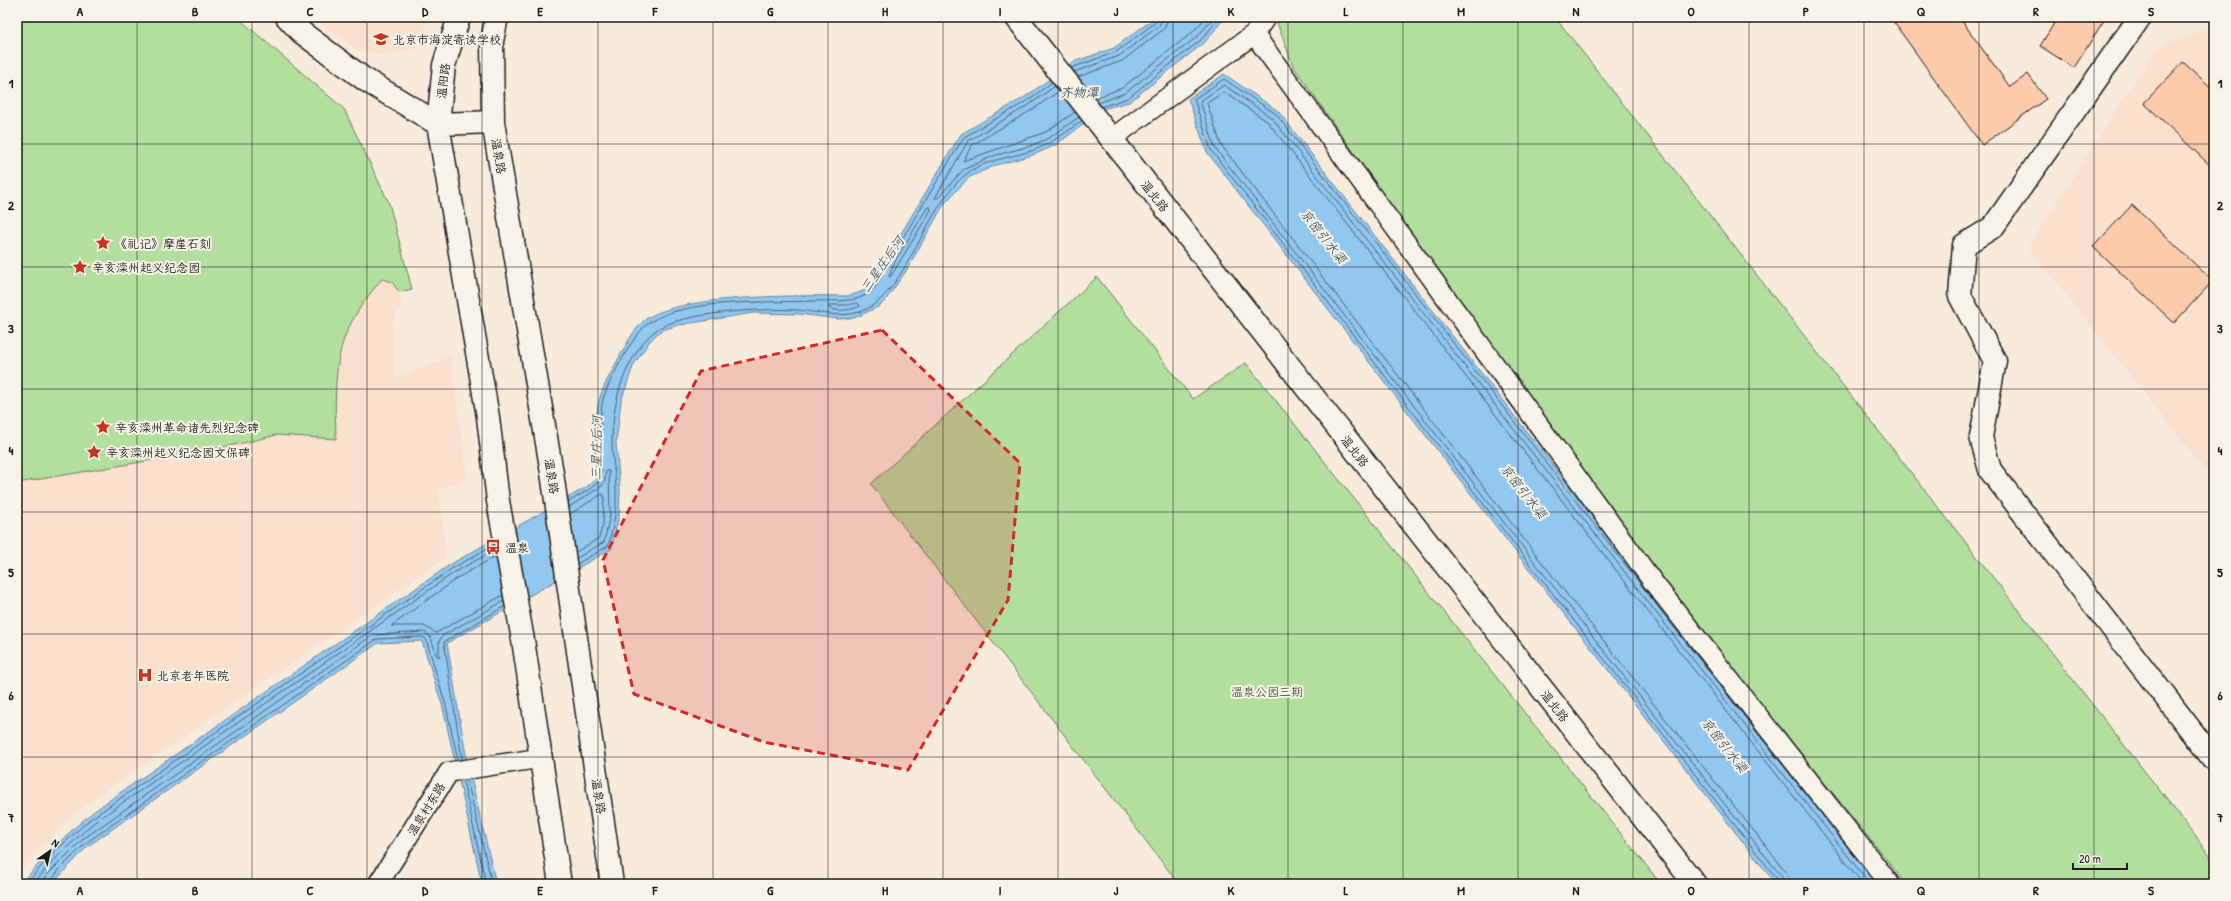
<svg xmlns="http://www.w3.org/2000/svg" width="2231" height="901" viewBox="0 0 2231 901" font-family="'Patrick Hand','LXGW WenKai TC',sans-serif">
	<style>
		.built { fill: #f9e1ce }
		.green { fill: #b2df9d; stroke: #677e5c }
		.water { fill: #92c7f0; stroke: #63839b }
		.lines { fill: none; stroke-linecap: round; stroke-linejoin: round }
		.shore { stroke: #4b6071; stroke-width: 1 }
		.building { fill: #fccbac; stroke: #1c1c1c }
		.minor-casing { stroke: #1c1c1c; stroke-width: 22 }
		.tertiary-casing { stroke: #1c1c1c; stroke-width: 25 }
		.secondary-casing { stroke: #1c1c1c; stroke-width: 25 }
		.minor { stroke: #f7f3e8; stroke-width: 19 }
		.tertiary { stroke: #f7f3e8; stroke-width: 22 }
		.secondary { stroke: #f7f3e8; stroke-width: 22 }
		.marked { fill: #d62828; fill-opacity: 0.2; stroke: #d62828; stroke-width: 3; stroke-dasharray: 8 5; stroke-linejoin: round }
		.grid { fill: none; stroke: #1c1c1c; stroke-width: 1; stroke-opacity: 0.55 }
		.labels { text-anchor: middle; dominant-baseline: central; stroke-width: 4; stroke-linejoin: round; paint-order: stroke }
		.poi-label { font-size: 12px; fill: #1c1c1c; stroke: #f7f3e8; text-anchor: start }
		.street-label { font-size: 12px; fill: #1c1c1c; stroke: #f7f3e8 }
		.park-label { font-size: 12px; fill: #495643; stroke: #f7f3e8 }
		.water-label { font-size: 13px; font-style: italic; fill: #455866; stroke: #f7f3e8 }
		.neatline { fill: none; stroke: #1c1c1c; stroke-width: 1.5 }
		.grid-label { font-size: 13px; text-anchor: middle; font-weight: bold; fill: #1c1c1c }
	</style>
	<rect width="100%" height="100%" fill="#f8ebdc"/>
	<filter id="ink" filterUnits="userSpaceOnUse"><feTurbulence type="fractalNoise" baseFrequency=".025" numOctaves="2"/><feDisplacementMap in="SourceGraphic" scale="8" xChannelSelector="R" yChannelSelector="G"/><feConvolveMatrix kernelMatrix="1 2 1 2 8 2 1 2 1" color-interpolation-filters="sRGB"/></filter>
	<g filter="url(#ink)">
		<path class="built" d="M314,17H430L416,48L383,56L358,50L330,31Z
			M2208,28L2214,34V481L2028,247L2157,47Z
			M382,279L392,282L399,292L402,304L392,324L395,378L450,356L468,479L439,489L446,557L100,794L70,818L17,872V483L212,450L277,435L336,439L335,395L340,360L348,328L364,300Z"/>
		<path class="green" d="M17,17H237L344,109L389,203L412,289L399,292L392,282L382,279C369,294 358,309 349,327C333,359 335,404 336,439L277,435L212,450L17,483Z
			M1275,17H1555L2214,860V884H1906L1613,520L1293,66Z
			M1097,277L1193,399L1246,363L1661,884H1179L871,484Z"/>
		<path class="water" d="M1156,17H1225L1205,42L1129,102L1106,108L1054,146L1033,155L996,165L968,178L944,204L906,271L885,301L878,307L854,318L839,319L799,314L753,313L679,325L665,329L658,333L649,342L634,364L621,401L616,443L620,490L619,516L611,549L447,643L467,761L496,884H482L443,708L422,641L378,643L88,846L52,884H21C46,855 72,827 104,804L451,564L585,488L596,479C596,456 593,415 601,394C606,381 613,369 620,356C627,343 634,329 646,319C679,295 804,295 847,296C872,291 874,283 885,260L961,134L1025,97L1073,62L1114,48Z
			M1224,74L1278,111L1672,619L1882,884H1776L1532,573L1207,152L1188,99Z"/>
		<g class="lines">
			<path class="shore" d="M1071,68L1116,52L1156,22L1158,17
				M1074,72L1119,56L1159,26L1163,17
				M1078,77L1122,61L1164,29L1169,17
				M1055,86L1029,105L968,141L935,198H938L963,170L993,156L1030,146L1049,138L1079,117
				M1059,91L1032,110L972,145L963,161L1046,132L1075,112
				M1095,98L1122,88L1194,31L1206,17
				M1098,103L1125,93L1198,36L1214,17
				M1101,107L1128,98L1202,39L1220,17
				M930,207L931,210L891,276L889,277L893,265L927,208Z
				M858,303L860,306C851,310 836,313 828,307L830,305H847Z
				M568,502L587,491L600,481C604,453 596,423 604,396C610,379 635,331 650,322C687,298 769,303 813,301C829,300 850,303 864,296C877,290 883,274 888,262L964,137L1027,101L1052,82
				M569,507L602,486L605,481L606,471H609L610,515L604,542L577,558
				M570,514L602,494L604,495L603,524L599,538L576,552
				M496,556L459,577L391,626H424L436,633L503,595
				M577,564L608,546C614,526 617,507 616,487C615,472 612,457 612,442C612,424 615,405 620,387C627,367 638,344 655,331C678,312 767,308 797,310C821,312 844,320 867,309C906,290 927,206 965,175C982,160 1010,158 1031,151C1050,145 1066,132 1082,121
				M462,759L444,642L505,606
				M463,780L486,884
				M467,780L492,884
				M26,884L53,853L89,820L453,568L494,545
				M33,884L57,857L92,824L455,572L495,550
				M44,884L46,876L83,839L373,635L425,632L431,638L437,656L439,657V642L442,636L504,601
				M49,884L59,870L86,843L377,639L422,637L426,639L446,706L458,760
				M1779,884L1778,880L1535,571L1211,150L1194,99L1224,79L1276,114L1669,621L1861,864
				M1784,884L1782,877L1539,568L1215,148L1200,101L1224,85L1272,118L1665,624L1870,884
				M1790,884L1787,873L1543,564L1221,145L1207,103L1224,92L1268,122L1661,628L1863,884"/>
		</g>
		<path class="building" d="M1890,17H1959L2010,87L2028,74L2046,99L1982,145Z
			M2058,17H2106L2074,68L2040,46Z
			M2183,62L2214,90V169L2144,103Z
			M2132,205L2213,281L2174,323L2093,247Z"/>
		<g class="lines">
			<g class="minor-casing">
				<path id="minor" d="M1254,34L1653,582L1890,884
					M1111,139L1254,34L1266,17
					M378,884L449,772L541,758"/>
			</g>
			<g class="tertiary-casing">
				<path id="tertiary" d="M2140,17L1993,227L1964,245L1960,296L1995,361L1981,437L1990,470L2214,760"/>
			</g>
			<g class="secondary-casing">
				<path id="secondary" d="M287,17L301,32L364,79L438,124L493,122
					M459,17L444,65L438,124L488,417L498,501L523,640L560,884
					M497,17L492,41L493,122L552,473L612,884
					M1016,17L1695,884"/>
			</g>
			<use href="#minor" class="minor"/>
			<use href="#tertiary" class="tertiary"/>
			<use href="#secondary" class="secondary"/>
		</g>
	</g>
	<path class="marked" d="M882,330L1020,463L1008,600L908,770L764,742L634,694L603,560L701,371Z"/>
	<path class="grid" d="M137,17V884M252,17V884M367,17V884M482,17V884M598,17V884M713,17V884M828,17V884M943,17V884M1058,17V884M1173,17V884M1288,17V884M1403,17V884M1518,17V884M1633,17V884M1749,17V884M1864,17V884M1979,17V884M2094,17V884M17,144H2214M17,267H2214M17,389H2214M17,512H2214M17,634H2214M17,757H2214"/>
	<defs>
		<g id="school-bare" transform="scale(1.2)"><path d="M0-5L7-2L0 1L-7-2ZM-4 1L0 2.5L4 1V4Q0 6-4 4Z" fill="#c8321e" stroke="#f7f3e8" stroke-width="2.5" paint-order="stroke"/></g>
		<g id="sight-bare" transform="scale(1.2)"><path d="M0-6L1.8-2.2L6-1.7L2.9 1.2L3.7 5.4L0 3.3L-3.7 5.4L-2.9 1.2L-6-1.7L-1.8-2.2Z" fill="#c8321e" stroke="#f7f3e8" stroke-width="2.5" paint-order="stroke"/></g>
		<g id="bus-bare" transform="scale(1.2)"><path d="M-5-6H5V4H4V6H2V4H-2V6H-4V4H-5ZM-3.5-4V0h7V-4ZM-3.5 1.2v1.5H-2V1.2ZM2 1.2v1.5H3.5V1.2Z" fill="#c8321e" stroke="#f7f3e8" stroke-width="2.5" paint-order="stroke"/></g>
		<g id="hospital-bare" transform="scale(1.2)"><path d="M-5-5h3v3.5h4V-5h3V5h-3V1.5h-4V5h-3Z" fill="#c8321e" stroke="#f7f3e8" stroke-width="2.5" paint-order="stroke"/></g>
	</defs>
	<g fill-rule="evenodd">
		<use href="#school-bare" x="381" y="39"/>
		<use href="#sight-bare" x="103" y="243"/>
		<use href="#sight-bare" x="80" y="267"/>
		<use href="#sight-bare" x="103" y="427"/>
		<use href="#sight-bare" x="94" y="452"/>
		<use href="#bus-bare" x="493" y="547"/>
		<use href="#hospital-bare" x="145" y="675"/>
	</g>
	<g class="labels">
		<g class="poi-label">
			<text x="393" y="39">北京市海淀寄读学校</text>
			<text x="115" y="243">《礼记》摩崖石刻</text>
			<text x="92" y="267">辛亥滦州起义纪念园</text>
			<text x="115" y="427">辛亥滦州革命诸先烈纪念碑</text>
			<text x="106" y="452">辛亥滦州起义纪念园文保碑</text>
			<text x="505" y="547">温泉</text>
			<text x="157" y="675">北京老年医院</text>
		</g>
		<g class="street-label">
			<text transform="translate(443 81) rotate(-83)">温阳路</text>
			<text transform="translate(499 156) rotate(80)">温泉路</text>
			<text transform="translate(1155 196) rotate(52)">温北路</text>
			<text transform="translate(1355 451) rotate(52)">温北路</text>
			<text transform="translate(552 476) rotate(81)">温泉路</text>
			<text transform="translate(1555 706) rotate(52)">温北路</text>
			<text transform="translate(599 796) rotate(81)">温泉路</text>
			<text transform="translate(426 809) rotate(-58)">温泉村东路</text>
		</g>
		<g class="park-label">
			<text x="1267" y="691">温泉公园三期</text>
		</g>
		<g class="water-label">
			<text x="1079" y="92">齐物潭</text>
			<text transform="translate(1324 236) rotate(52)">京密引水渠</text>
			<text transform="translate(882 264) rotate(-55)">三星庄后河</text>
			<text transform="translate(596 448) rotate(-89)">三星庄后河</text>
			<text transform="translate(1524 491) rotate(52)">京密引水渠</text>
			<text transform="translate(1725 745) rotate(52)">京密引水渠</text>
		</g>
	</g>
	<rect width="2231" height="901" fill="none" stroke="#f7f3e8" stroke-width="44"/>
	<g transform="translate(50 851) rotate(34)" stroke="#f7f3e8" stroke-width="3" paint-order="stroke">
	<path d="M0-3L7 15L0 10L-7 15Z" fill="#1c1c1c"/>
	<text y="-6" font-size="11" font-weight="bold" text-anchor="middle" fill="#1c1c1c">N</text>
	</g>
	<path d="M2073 863v6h54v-6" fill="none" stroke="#1c1c1c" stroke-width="2"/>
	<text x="2079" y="863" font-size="12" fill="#1c1c1c" stroke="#f7f3e8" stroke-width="3" paint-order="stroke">20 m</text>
	<rect x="22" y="22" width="2187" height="857" class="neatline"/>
	<g class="grid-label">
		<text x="80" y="16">A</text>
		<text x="195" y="16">B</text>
		<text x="310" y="16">C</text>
		<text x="425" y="16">D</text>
		<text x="540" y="16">E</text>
		<text x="655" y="16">F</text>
		<text x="770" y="16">G</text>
		<text x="885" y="16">H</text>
		<text x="1000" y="16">I</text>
		<text x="1116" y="16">J</text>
		<text x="1231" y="16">K</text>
		<text x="1346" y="16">L</text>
		<text x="1461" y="16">M</text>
		<text x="1576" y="16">N</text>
		<text x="1691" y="16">O</text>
		<text x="1806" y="16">P</text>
		<text x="1921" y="16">Q</text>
		<text x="2036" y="16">R</text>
		<text x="2151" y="16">S</text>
		<text x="11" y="88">1</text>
		<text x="2220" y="88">1</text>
		<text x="11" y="210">2</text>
		<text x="2220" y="210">2</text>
		<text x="11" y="333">3</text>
		<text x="2220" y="333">3</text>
		<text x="11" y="455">4</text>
		<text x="2220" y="455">4</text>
		<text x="11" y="577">5</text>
		<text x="2220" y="577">5</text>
		<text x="11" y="700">6</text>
		<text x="2220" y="700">6</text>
		<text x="11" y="822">7</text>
		<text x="2220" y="822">7</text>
		<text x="80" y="895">A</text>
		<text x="195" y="895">B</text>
		<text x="310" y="895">C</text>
		<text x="425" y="895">D</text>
		<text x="540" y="895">E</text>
		<text x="655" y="895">F</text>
		<text x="770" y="895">G</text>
		<text x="885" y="895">H</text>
		<text x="1000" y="895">I</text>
		<text x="1116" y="895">J</text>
		<text x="1231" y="895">K</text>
		<text x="1346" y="895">L</text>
		<text x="1461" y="895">M</text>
		<text x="1576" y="895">N</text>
		<text x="1691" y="895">O</text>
		<text x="1806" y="895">P</text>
		<text x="1921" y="895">Q</text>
		<text x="2036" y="895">R</text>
		<text x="2151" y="895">S</text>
	</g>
</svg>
